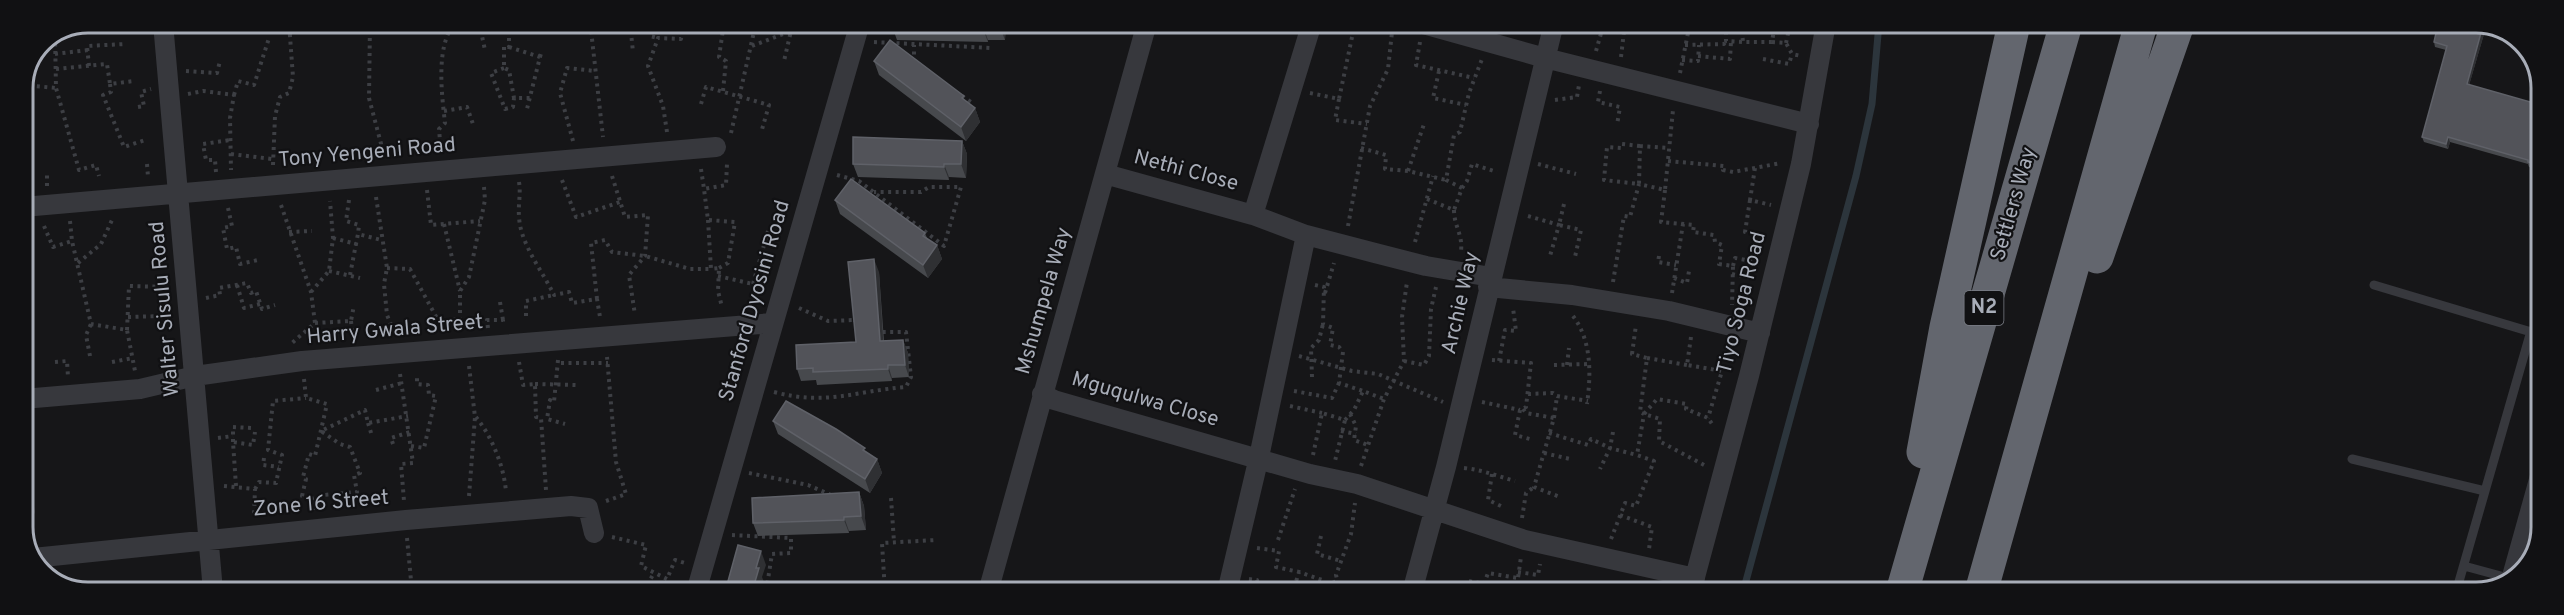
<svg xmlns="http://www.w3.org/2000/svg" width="2564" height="615" viewBox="0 0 2564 615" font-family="Overpass,sans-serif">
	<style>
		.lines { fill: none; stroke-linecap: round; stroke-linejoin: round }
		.stream { stroke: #2c353c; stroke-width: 7 }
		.path { stroke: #3d3f44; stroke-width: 4; stroke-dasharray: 3 4.5; stroke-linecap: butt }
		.lane { stroke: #37383d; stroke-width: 9 }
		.street { stroke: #37383d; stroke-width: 20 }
		.highway { stroke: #63666e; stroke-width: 33 }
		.wall { fill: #47494d }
		.shaded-wall { fill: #2f3033 }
		.building { fill: #525359; stroke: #5f6168; stroke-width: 1.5 }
		.labels { text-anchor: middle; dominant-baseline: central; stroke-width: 4.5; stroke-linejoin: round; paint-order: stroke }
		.shield { fill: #111113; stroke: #7b7e86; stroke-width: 1.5 }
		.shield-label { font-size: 20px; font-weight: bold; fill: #a8adb8 }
		.street-label { font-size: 21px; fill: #a8adb8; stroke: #111113 }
		.rim { fill: none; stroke: #a8adb8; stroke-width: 3 }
	</style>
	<rect width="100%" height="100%" fill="#161618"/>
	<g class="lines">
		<path class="stream" d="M1743,592L1856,176L1872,104L1879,23"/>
		<path class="path" d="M370,23L369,98L384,155
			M461,23L480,27L485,50
			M509,23V47L504,46V68L509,70L514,98H530
			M578,23L579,32L591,30L603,137
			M630,23L633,52
			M649,23L650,36L658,38
			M743,23L756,25
			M1741,23L1743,42H1772L1775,23
			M1741,24H1726V41L1743,42
			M791,31L795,23
			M55,36L56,88L79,170L96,165L99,176
			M874,42L991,48
			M1420,42L1416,65L1474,78
			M1772,42L1786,43L1792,54L1801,56
			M1786,43L1789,29L1804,32
			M1685,45L1724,44L1726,41
			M752,46L791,31L784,61
			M509,47L540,57L527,109
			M1596,51L1604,23
			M37,52V53
			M55,54L88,50
			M1698,56L1730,59L1731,42
			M540,57L542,50
			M1621,57L1625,23
			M1763,59L1789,64L1792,54
			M1682,60L1698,61L1699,45
			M914,62V45
			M89,66L87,46L125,44
			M504,68L491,73L505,109L513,107L514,98
			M56,69L107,64L110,84L134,81
			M186,71L217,73L220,61
			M1439,71L1433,98L1466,105
			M1680,73L1690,23
			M110,84L111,92L103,95L124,147L145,140
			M723,91L726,61L719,57L724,23
			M1600,91L1598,102L1620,107L1617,125
			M1310,93L1339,99L1355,23
			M188,94L203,91L234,95L230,118L231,170
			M234,95L238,81L254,85L269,38
			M962,96L974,104
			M1339,99L1335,120L1367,124
			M1555,100L1577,97L1579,85
			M23,103L25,85L56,88
			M701,104L706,87L769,105L761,133
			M138,107L144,106L141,92L151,89
			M444,111L467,107L474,127
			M667,132L663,106L648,66L658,38L681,39L683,23
			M731,133L756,23
			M573,141L560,93L567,68L595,71
			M1640,146L1622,144L1621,148L1607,147L1604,180L1639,184L1640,146L1669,148
			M1361,148L1386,155L1385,169L1408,171L1446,180
			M441,152L439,129L445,123C442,96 435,45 455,23
			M231,154L272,159
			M1668,161L1724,166L1723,170L1733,172L1781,163
			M147,164L148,177
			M1538,164L1576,174
			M273,165L275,116L280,97L289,93L293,77L289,23
			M1755,168L1750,200L1771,205
			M701,169L704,189
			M1408,171L1424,124
			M216,172L215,160H206L203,144L230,140
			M837,175L859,181L944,246L961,187H929L921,192H874
			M612,176L625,217L648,215L645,256L629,275L635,315
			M562,180L576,217L620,202
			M519,182C521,194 518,205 519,216C520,244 542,270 554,295L569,292L572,303L597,299L600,317
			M47,186V172
			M1462,188L1467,181L1472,164L1497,172
			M427,190L431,225L480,221
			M1665,190L1661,222L1694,225L1693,232L1714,235L1715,242L1722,245L1719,264L1733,266L1732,305
			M376,197L387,268L384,284L387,315L395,334
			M1427,199L1454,210L1462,188L1446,180L1454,135L1460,132L1469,93L1482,59
			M349,200L346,221L359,225L358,234
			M1750,200L1745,232L1763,235
			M1564,204L1559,225L1581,230L1575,257
			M281,205L311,292L315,323L292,343
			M228,208L232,226L223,228L227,249L236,247L240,264L258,260
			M1454,210C1454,226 1463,235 1461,251
			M1528,216L1559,225L1550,256
			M708,220L711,269L719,268L718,291L722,307
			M70,221L72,241
			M444,224L460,291
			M44,226L53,247L72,241L91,324L127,330L135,371
			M1348,226L1370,106L1388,69L1393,23
			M289,232L312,231
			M333,238L356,244L358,234L381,240
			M1415,242L1433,176
			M1659,256L1658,262L1676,265
			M78,263L101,244L112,220
			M1733,266L1735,258L1758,262
			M387,268L410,269L439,322L460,319
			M719,268L728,263L735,222L708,220L704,189L726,185L727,164
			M329,271L360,278
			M1732,274L1752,278
			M350,275L356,244
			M718,276L753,284L763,289
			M1674,278L1687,283L1689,271
			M1613,282L1624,216L1630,217L1639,184L1665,190L1673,110
			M753,284L768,231
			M237,285L244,308L260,304
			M1315,285L1324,287L1323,324L1333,328L1330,345L1339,347L1343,352L1339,383L1363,391
			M311,292L329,271L333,238L330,201
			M1325,293L1334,263
			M1672,293L1683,224
			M206,298L220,295L219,288L247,283L251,293L256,291L262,309L275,305
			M597,299L591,243L605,240L612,252L645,256L690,269H711
			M500,302L503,320
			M799,308L828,321L855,320V322
			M526,316V301L554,295
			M1573,316C1592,341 1591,375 1587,404
			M128,317L164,316L168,313
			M351,321L352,331
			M315,323L351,321L354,305
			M23,326L31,338
			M460,328V291L469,277L485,200L484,187
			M488,328L487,320H503V326
			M127,330L129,286L168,287
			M1691,337L1687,365L1722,371L1708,418
			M90,356L86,335L91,324
			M1299,356L1352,371L1378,374L1443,402
			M1647,358L1687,365
			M558,360L554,402L550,400L547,419L565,424
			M1492,360L1531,363L1526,407L1520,410L1515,435L1530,439
			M1404,361L1424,365L1429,356L1431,309L1436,287
			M1499,361L1505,330L1516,331L1513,308
			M55,362L67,361L68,377
			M112,362L133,358
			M519,362L523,385L535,384L536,417L541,418L546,490
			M561,363H608
			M1554,365L1589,364
			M1567,365L1569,348
			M400,374L413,463L401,464L404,501
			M1312,377L1311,348L1319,340L1323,324
			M304,379L306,398L327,404L315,456L309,454L303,477L306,479L302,496L311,499L313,510
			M535,384L576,385
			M376,390L402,383
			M1294,391L1332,398L1339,383
			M774,392C826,406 855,391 906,387L911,377L906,332H880
			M1528,394L1553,393L1557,396L1588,401
			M1482,402L1520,410
			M1290,406L1322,413
			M1523,409L1526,413L1554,418L1534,487L1560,497
			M1350,414L1356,426L1354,440L1368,445
			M476,417C492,437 504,466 506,492
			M1554,418L1557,396
			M1345,420L1354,410L1363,391L1384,399
			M368,423L372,436
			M1341,431L1356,434
			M1613,432L1610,448L1637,455
			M1549,433L1588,445L1591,439L1610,448L1600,469
			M218,438L233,436
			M233,442V427L251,428
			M393,444L391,438L410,432
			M411,446L424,448L436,396L429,395L428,385L417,384V378
			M1544,453L1570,459
			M1313,455L1322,413L1345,420L1335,461
			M264,458L263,465L279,467
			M1704,465L1659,441L1660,419L1644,414L1657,399L1687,404L1686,409L1708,418L1714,427
			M1361,466L1384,399L1404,361L1402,317L1407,282
			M1464,468C1483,470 1497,476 1515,481
			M749,473L808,485L831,495
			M1492,474L1488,500L1501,506L1500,510
			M224,486L255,489L254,516
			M236,486L233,442L253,445L255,432
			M255,489L259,482L276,483L282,455L268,450L273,401L306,398
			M469,496L475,417L469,366
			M891,498L894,542
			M311,499L324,495L357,492L354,475L360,473L350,447L340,444L321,431L365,410L368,423L408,416
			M606,501L626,494L616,462L607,357
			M1620,515L1652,527L1649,549
			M1522,518L1526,493L1534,487
			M732,535L791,538V553L772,554L766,592
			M1321,536L1317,554L1341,561
			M612,537L646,545L641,566L667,579L675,560L685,563
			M407,538L412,591
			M1611,539L1625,503L1636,506L1654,461L1637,455L1644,414L1640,412L1647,358L1632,354L1636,325
			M1278,540L1295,489
			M1257,548L1279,551L1276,567L1299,572
			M1518,572L1538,575L1540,564
			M1249,579L1257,580L1258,585L1270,588L1269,592
			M1469,581L1484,584L1488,573L1518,578
			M799,582L800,592
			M1617,583L1621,587V592
			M647,585L654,573
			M1270,588L1276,589L1287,585L1307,592
			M1294,588L1299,572L1325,581V586
			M885,592L882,543L936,540
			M1322,592L1325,586L1337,581
			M1340,592L1336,575L1351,534L1355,503
			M1516,592L1521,557
			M1597,592L1599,585L1617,583"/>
		<path class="lane" d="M2374,285L2541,335
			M23,433L30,512
			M2352,459L2485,491
			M2464,566L2512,579
			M2456,592L2531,331"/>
		<path class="street" d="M163,23L213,591
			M1420,23L1545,58L1809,124
			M1105,174L1253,215L1306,235L1375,253L1426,266L1491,277
			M23,207L716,147
			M1253,215L1312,23
			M1488,287L1572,295L1669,311L1760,333
			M1042,394L1054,400L1310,474L1357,484L1525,540L1695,578
			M23,399L140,389L195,376L302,361L773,323
			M33,558L406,520L571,506L588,508L594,533
			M2511,580L2540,476
			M696,592L860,23
			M988,592L1147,23
			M1227,592L1259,457L1306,235
			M1412,592L1446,467L1554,23
			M1691,592L1749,376L1801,164L1826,23"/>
		<path class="highway" d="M2097,257L2178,24
			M1923,452L1946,327L2014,24
			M1902,592L2066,24
			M1981,592L2141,24"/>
	</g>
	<path class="wall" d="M1006,23L1005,40H988V42L897,40L892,26Z
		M2484,34L2469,85L2541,105V177L2540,174V170L2529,167L2528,164L2450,142L2448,149L2424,142L2422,137L2446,50L2435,47L2434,42Z
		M2530,55L2538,74L2529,71L2527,66Z
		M874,61L975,108L980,122L966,141L879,75Z
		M962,141L967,154L966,178L949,177V180L858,177L853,164Z
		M835,200L925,233L927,238L937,245L942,259L928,278L840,214Z
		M879,272L884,341L903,340L908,353L909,377L892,378V381L817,385L816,380L801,381L797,369L856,342Z
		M773,421L867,452L877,459L882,473L870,493L778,434Z
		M859,492L864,506L866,530L849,531V533L758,536L753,523Z"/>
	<path class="shaded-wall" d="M1000,23H1006L1005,40L1000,27Z
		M983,26L988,40V42L983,29Z
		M2482,29L2484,34L2468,89L2467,84Z
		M975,108L980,122L966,141L961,127Z
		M2448,137L2450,142L2448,149L2446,144Z
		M962,141L967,154L966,178L961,164Z
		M944,164L949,177V180L944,167Z
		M937,245L942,259L928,278L923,265Z
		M874,259L879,272L884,354L880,341Z
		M903,340L908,353L909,377L905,365Z
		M888,365L892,378V381L888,369Z
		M877,459L882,473L870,493L865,479Z
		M859,492L864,506L866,530L861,516Z
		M844,517L849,531V533L844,520Z
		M761,551L766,565L762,577L764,582L761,592H752L756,568Z"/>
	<path class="building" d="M892,23H1000V27L983,26V29L892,26Z
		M2438,24H2464L2482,29L2467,84L2541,105V166L2528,162V160L2448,137L2446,144L2422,137L2447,46L2434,42Z
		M890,40L964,96L962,98L975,108L961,127L874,61Z
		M2530,55L2536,69L2527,66Z
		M853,137L962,141L961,164H944V167L853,164Z
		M851,179L925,233L923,236L937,245L923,265L835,200Z
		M874,259L880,341L903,340L905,365H888V369L813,372V368L797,369L796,345L856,342L848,262Z
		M786,401L836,429L865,448L863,450L877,459L865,479L773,421Z
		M859,492L861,516L844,517V520L753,523L752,498Z
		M738,545L761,551L756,568H759L752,592H725Z"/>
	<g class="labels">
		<rect class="shield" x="1964.5" y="291" width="39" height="34" rx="4.5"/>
		<g class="shield-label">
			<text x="1984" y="308">N2</text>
		</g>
		<g class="street-label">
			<text transform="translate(367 153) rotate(-5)">Tony Yengeni Road</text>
			<text transform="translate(1186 171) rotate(15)">Nethi Close</text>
			<text transform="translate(2014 204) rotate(-74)">Settlers Way</text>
			<text transform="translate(755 301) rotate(-74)">Stanford Dyosini Road</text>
			<text transform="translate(1044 301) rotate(-74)">Mshumpela Way</text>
			<text transform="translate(1461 303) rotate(-77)">Archie Way</text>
			<text transform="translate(1742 303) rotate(-76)">Tiyo Soga Road</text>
			<text transform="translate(165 309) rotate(-95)">Walter Sisulu Road</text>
			<text transform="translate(395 330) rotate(-5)">Harry Gwala Street</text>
			<text transform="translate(1145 400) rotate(16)">Mguqulwa Close</text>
			<text transform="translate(321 504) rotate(-5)">Zone 16 Street</text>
		</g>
	</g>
	<path d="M0 0H2564V615H0ZM88 33H2476A55 55 0 0 1 2531 88V527A55 55 0 0 1 2476 582H88A55 55 0 0 1 33 527V88A55 55 0 0 1 88 33Z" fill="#111113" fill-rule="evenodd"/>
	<path class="rim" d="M88 33H2476A55 55 0 0 1 2531 88V527A55 55 0 0 1 2476 582H88A55 55 0 0 1 33 527V88A55 55 0 0 1 88 33Z"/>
</svg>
